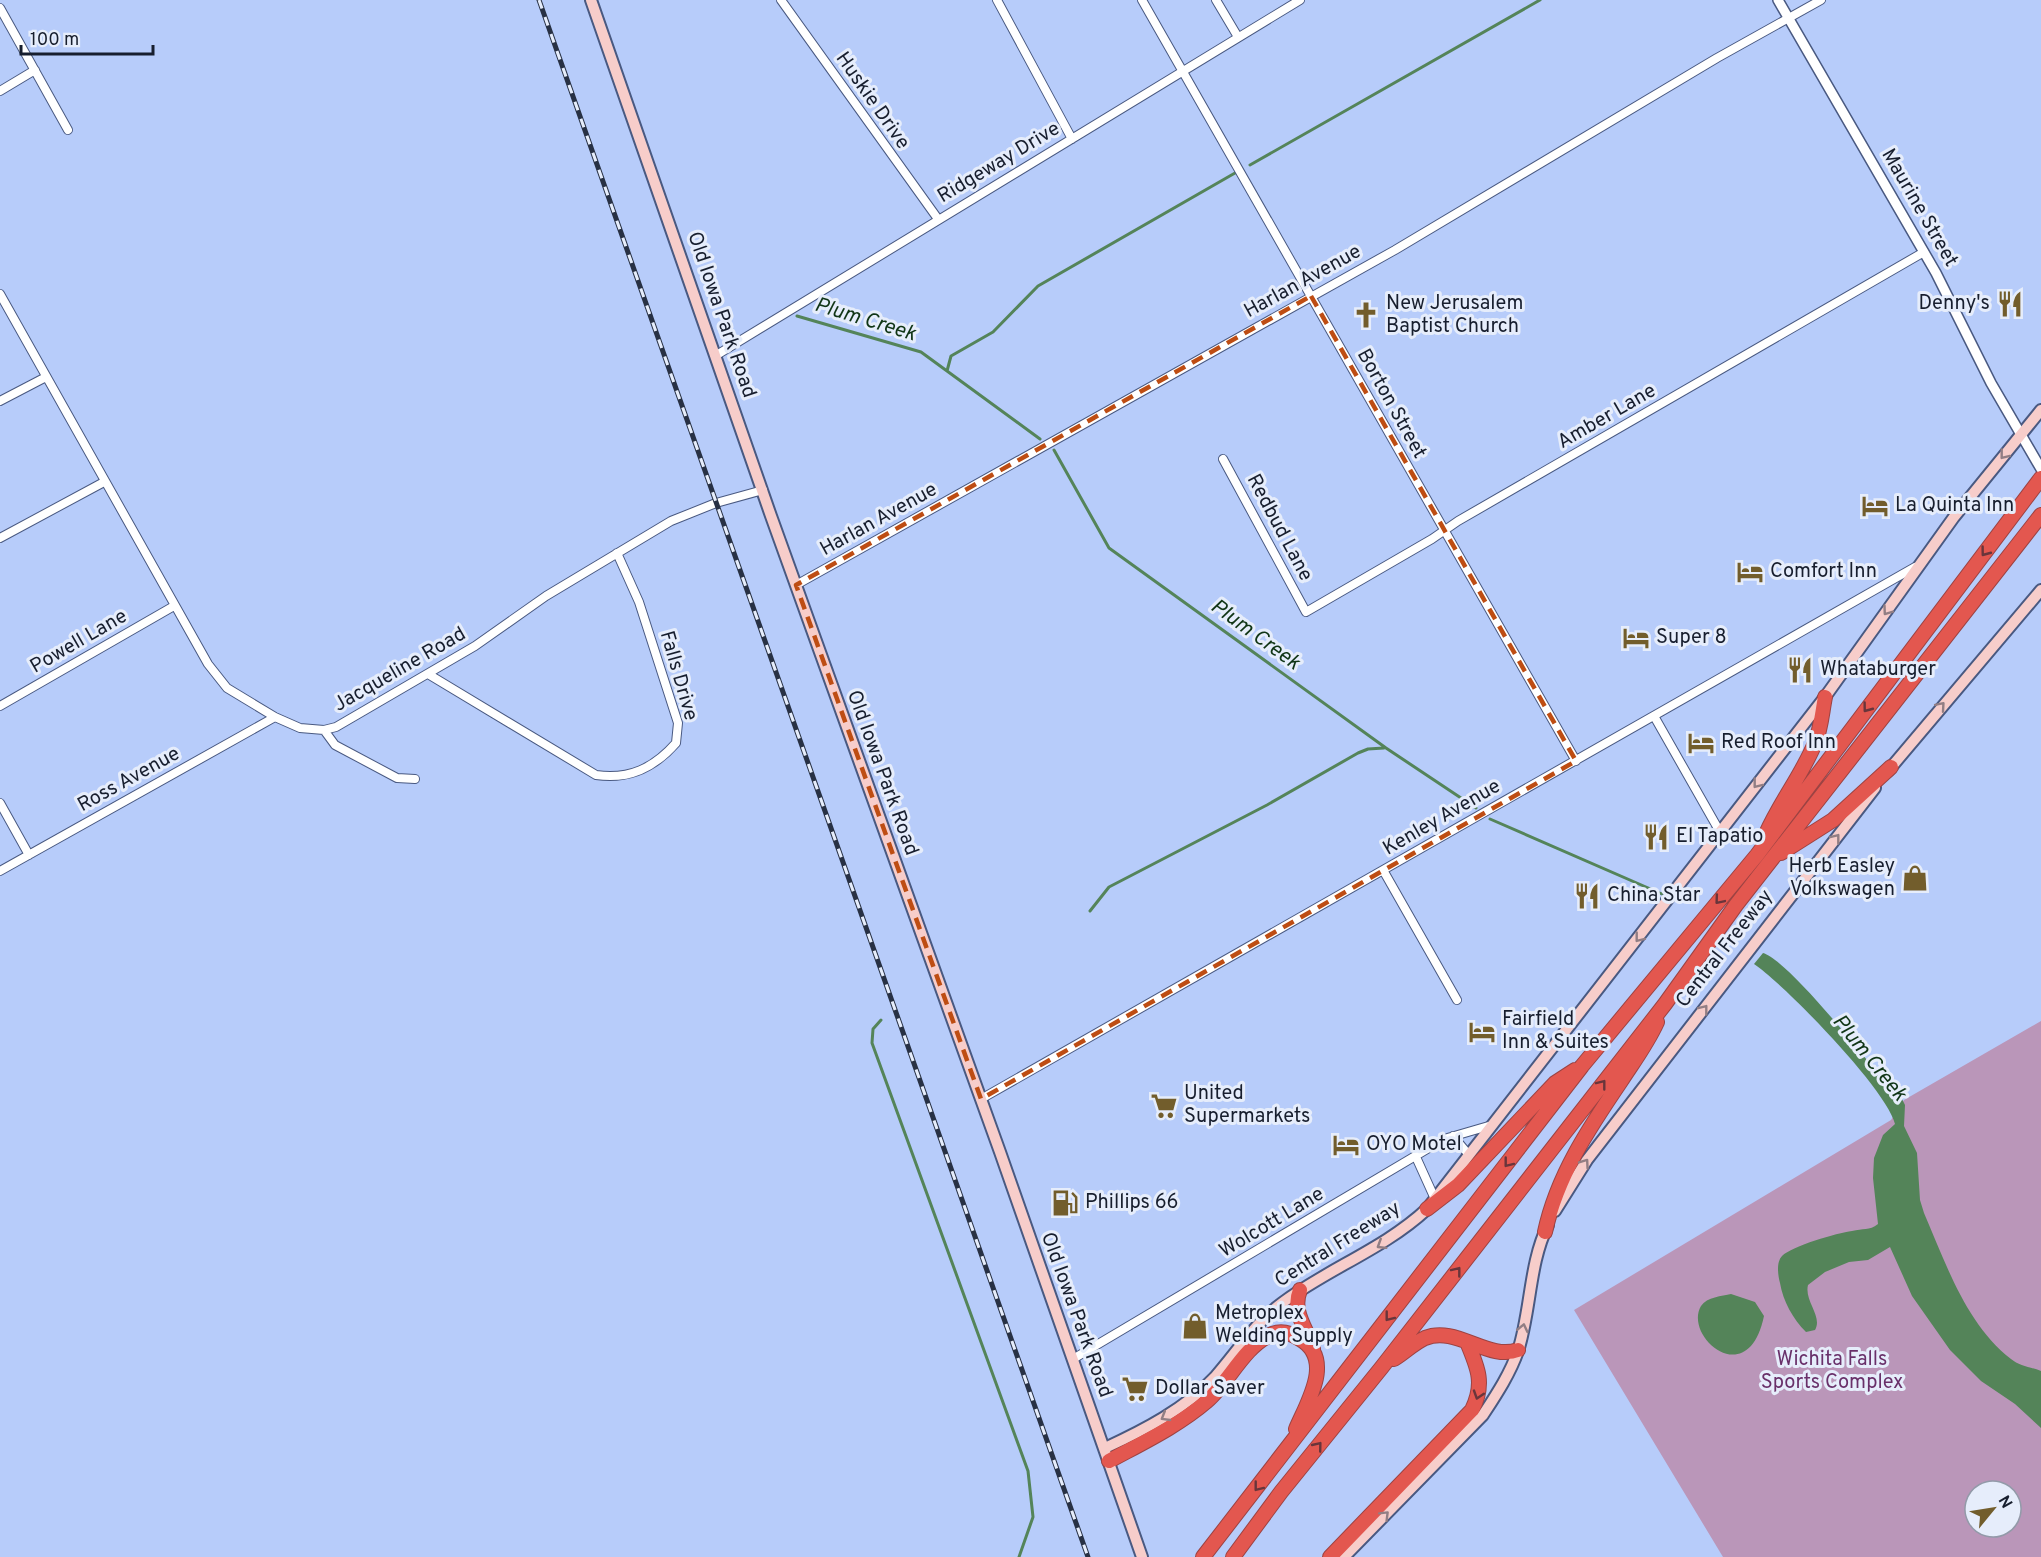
<svg xmlns="http://www.w3.org/2000/svg" width="2041" height="1557" viewBox="0 0 2041 1557" font-family="Overpass,sans-serif">
	<style>
		.green { fill: #ba96b9; fill-rule: evenodd }
		.water { fill: #548459 }
		.lines { fill: none; stroke-linecap: round; stroke-linejoin: round }
		.stream { stroke: #548459; stroke-width: 3 }
		.minor-casing { stroke: #495981; stroke-width: 10 }
		.tertiary-casing { stroke: #495981; stroke-width: 12 }
		.secondary-casing { stroke: #495981; stroke-width: 14 }
		.motorway-casing { stroke: #9c4343; stroke-width: 16 }
		.minor { stroke: #fff; stroke-width: 8 }
		.tertiary { stroke: #fff; stroke-width: 9 }
		.secondary { stroke: #f7cdca; stroke-width: 10 }
		.motorway { stroke: #e3574f; stroke-width: 14 }
		.rail-casing { stroke: #283144; stroke-width: 5 }
		.rail { stroke: #e6edfb; stroke-width: 3; stroke-dasharray: 9; stroke-linecap: butt }
		.oneway { stroke: #927e84 }
		.oneway2 { stroke: #69353b }
		.marked { fill: none; stroke: #be4d13; stroke-width: 4.5; stroke-dasharray: 12 8; stroke-linejoin: round }
		.labels { text-anchor: middle; dominant-baseline: central; stroke-width: 6; stroke-linejoin: round; paint-order: stroke }
		.street-label { font-size: 20px; fill: #171e2e; stroke: #e6edfb }
		.poi-label { font-size: 20px; fill: #171e2e; stroke: #e6edfb; text-anchor: start }
		.park-label { font-size: 20px; fill: #69306a; stroke: #e6edfb }
		.water-label { font-size: 21px; font-style: italic; fill: #103516; stroke: #e6edfb }
	</style>
	<rect width="100%" height="100%" fill="#b7ccfa"/>
	<path class="green" d="M2041,1021V1557H1723L1574,1310L1891,1120L1904,1100ZM1975,1491H2011V1527H1975Z"/>
	<path class="water" d="M1763,953C1790,961 1874,1069 1896,1096L1902,1099L1905,1105L1904,1126L1917,1153L1920,1200L1924,1213C1946,1264 1966,1324 2011,1359C2019,1366 2031,1367 2041,1371V1428L2015,1404L1981,1381L1950,1350L1912,1296L1890,1247L1868,1260L1849,1262L1825,1272L1808,1285C1804,1301 1823,1316 1815,1330L1806,1332C1793,1319 1783,1301 1780,1283C1778,1276 1776,1262 1782,1256C1792,1246 1837,1233 1852,1231C1863,1228 1869,1231 1878,1224L1873,1178L1874,1158L1883,1135L1895,1124C1887,1090 1785,985 1754,964Z
		M1731,1294L1755,1302L1764,1316C1748,1393 1683,1336 1701,1306C1707,1297 1722,1296 1731,1294Z"/>
	<g class="lines">
		<path class="stream" d="M1250,165L1540,0
			M797,316L921,352L1040,439
			M947,371L951,356L993,332L1038,286L1235,173
			M1054,450L1109,548L1386,748L1476,808
			M1490,819L1662,894
			M1090,911L1109,887L1267,805L1358,753L1368,749L1384,748
			M881,1020L873,1029L872,1043L1028,1471L1033,1517L1019,1557"/>
		<g class="minor-casing">
			<path id="minor" d="M781,0L938,219
				M997,0L1072,139
				M1142,0L1576,761
				M1216,0L1238,37
				M0,8L68,130
				M0,91L35,70
				M0,294L208,664L227,688L275,717L300,728L324,730L336,727L475,646L546,596L671,521L716,503L763,490
				M715,356L1300,0
				M0,401L46,377
				M1223,459L1306,612L1432,539L1458,521L1924,252
				M0,538L104,482
				M796,585L1395,250L1717,58L1821,0
				M428,674L596,775C629,780 654,768 676,743L678,723L639,602L617,553
				M0,706L174,606
				M1654,716L1720,832
				M324,730L335,745L397,778L415,779
				M0,803L29,855
				M1383,870L1457,1000
				M0,871L275,717
				M981,1099L1915,567
				M1453,1136L1469,1155
				M1416,1157L1435,1199
				M1073,1359L1444,1139L1492,1125"/>
		</g>
		<g class="tertiary-casing">
			<path id="tertiary" d="M1778,0L1936,273L1991,383L2041,469"/>
		</g>
		<g class="secondary-casing">
			<path id="secondary" d="M591,0L771,516L1000,1152L1142,1557
				M1888,771L2041,590
				M1555,1211L1587,1160L1875,788
				M1105,1448C1144,1430 1185,1409 1215,1377C1237,1352 1255,1323 1282,1303C1329,1268 1384,1249 1427,1209L1825,697L1954,517L2041,410
				M1344,1557L1483,1415C1496,1395 1510,1374 1518,1351C1531,1311 1529,1263 1548,1225"/>
		</g>
		<g class="motorway-casing">
			<path id="motorway" d="M1766,834C1780,802 1802,775 1815,743C1821,729 1822,712 1825,697
				M1781,853L1833,820L1891,767
				M1427,1209L1458,1185L1555,1083L1575,1070
				M1545,1232C1557,1176 1589,1128 1621,1081C1634,1061 1647,1044 1657,1022
				M1300,1290C1291,1312 1307,1328 1313,1349
				M1394,1359C1404,1353 1414,1343 1425,1338C1456,1325 1488,1361 1518,1350
				M1109,1461C1142,1443 1178,1426 1207,1401C1229,1382 1243,1348 1270,1335C1280,1330 1291,1333 1300,1339C1335,1359 1307,1403 1296,1429
				M1203,1557L1582,1066L1757,855L2041,478
				M1233,1557L1281,1492L1382,1367L1665,1004L1736,905L2041,515
				M1330,1557L1472,1410C1485,1384 1478,1368 1467,1342"/>
		</g>
		<use href="#minor" class="minor"/>
		<use href="#tertiary" class="tertiary"/>
		<use href="#secondary" class="secondary"/>
		<use href="#motorway" class="motorway"/>
		<g class="rail-casing">
			<path id="rail" d="M539,0L1088,1557"/>
		</g>
		<use href="#rail" class="rail"/>
	</g>
	<defs><path id="oneway-chevron" d="M-2-3.5L2.5 0L-2 3.5" fill="none" stroke-width="1.6" stroke-linecap="round" stroke-linejoin="round" transform="scale(1.5)"/></defs>
	<g class="oneway">
		<use href="#oneway-chevron" transform="translate(2004 455) rotate(128)"/>
		<use href="#oneway-chevron" transform="translate(1887 611) rotate(126)"/>
		<use href="#oneway-chevron" transform="translate(1941 706) rotate(-49)"/>
		<use href="#oneway-chevron" transform="translate(1757 784) rotate(128)"/>
		<use href="#oneway-chevron" transform="translate(1836 838) rotate(-52)"/>
		<use href="#oneway-chevron" transform="translate(1639 938) rotate(128)"/>
		<use href="#oneway-chevron" transform="translate(1704 1009) rotate(-52)"/>
		<use href="#oneway-chevron" transform="translate(1585 1163) rotate(-55)"/>
		<use href="#oneway-chevron" transform="translate(1381 1245) rotate(148)"/>
		<use href="#oneway-chevron" transform="translate(1523 1328) rotate(-77)"/>
		<use href="#oneway-chevron" transform="translate(1165 1417) rotate(149)"/>
		<use href="#oneway-chevron" transform="translate(1385 1515) rotate(-45)"/>
	</g>
	<g class="oneway2">
		<use href="#oneway-chevron" transform="translate(1985 552) rotate(127)"/>
		<use href="#oneway-chevron" transform="translate(1867 708) rotate(127)"/>
		<use href="#oneway-chevron" transform="translate(1719 900) rotate(130)"/>
		<use href="#oneway-chevron" transform="translate(1602 1084) rotate(-52)"/>
		<use href="#oneway-chevron" transform="translate(1508 1163) rotate(128)"/>
		<use href="#oneway-chevron" transform="translate(1457 1271) rotate(-52)"/>
		<use href="#oneway-chevron" transform="translate(1389 1317) rotate(128)"/>
		<use href="#oneway-chevron" transform="translate(1478 1395) rotate(108)"/>
		<use href="#oneway-chevron" transform="translate(1318 1446) rotate(-51)"/>
		<use href="#oneway-chevron" transform="translate(1258 1487) rotate(128)"/>
	</g>
	<path class="marked" d="M1311,296L1576,761L981,1099L796,585Z"/>
	<defs>
		<g id="restaurant-bare" transform="scale(2.07)"><path d="M-5-6h1v4h1v-4h1v4h1v-4h1v5L-1.5 .5V6h-2V.5L-5-1ZM5-6V6H3V1.5H1.5Q1.5-4 5-6Z" fill="#725d2c" stroke="#e6edfb" stroke-width="2.5" paint-order="stroke"/></g>
		<g id="church-bare" transform="scale(2.07)"><path d="M-1.2-6h2.4v3.5h3.3v2.4h-3.3V6h-2.4V-.1h-3.3v-2.4h3.3Z" fill="#725d2c" stroke="#e6edfb" stroke-width="2.5" paint-order="stroke"/></g>
		<g id="hotel-bare" transform="scale(2.07)"><path d="M-6-4.5h1.5V1H6V5H4.5V3h-9V5H-6ZM-4 0a1.8 1.8 0 1 1 3.6 0ZM.5 0V-2.5h3Q6-2.5 6 0Z" fill="#725d2c" stroke="#e6edfb" stroke-width="2.5" paint-order="stroke"/></g>
		<g id="shop-bare" transform="scale(2.07)"><path d="M-5-2.5h2.3a2.7 3.5 0 0 1 5.4 0H5L5.5 6h-11ZM-1.5-2.5h3a1.5 2.3 0 0 0-3 0Z" fill="#725d2c" stroke="#e6edfb" stroke-width="2.5" paint-order="stroke"/></g>
		<g id="supermarket-bare" transform="scale(2.07)"><path d="M-6-5.5h2.5l.6 2H6L4.5 2H-2.5L-4.4-4H-6ZM-1.5 3.2a1.3 1.3 0 1 0 .1 0ZM3 3.2a1.3 1.3 0 1 0 .1 0Z" fill="#725d2c" stroke="#e6edfb" stroke-width="2.5" paint-order="stroke"/></g>
		<g id="fuel-bare" transform="scale(2.07)"><path d="M-5.5-6h7V0h2V4h1.3V-2.5L3-4.5l.8-.8L6-3V5H2.5V1h-1V6h-7ZM-4.2-4.7v3.2H.2V-4.7Z" fill="#725d2c" stroke="#e6edfb" stroke-width="2.5" paint-order="stroke"/></g>
	</defs>
	<g fill-rule="evenodd">
		<use href="#restaurant-bare" x="2010" y="304"/>
		<use href="#church-bare" x="1366" y="315"/>
		<use href="#hotel-bare" x="1875" y="506"/>
		<use href="#hotel-bare" x="1750" y="572"/>
		<use href="#hotel-bare" x="1636" y="638"/>
		<use href="#restaurant-bare" x="1800" y="670"/>
		<use href="#hotel-bare" x="1701" y="743"/>
		<use href="#restaurant-bare" x="1656" y="837"/>
		<use href="#shop-bare" x="1915" y="878"/>
		<use href="#restaurant-bare" x="1587" y="896"/>
		<use href="#hotel-bare" x="1482" y="1032"/>
		<use href="#supermarket-bare" x="1164" y="1106"/>
		<use href="#hotel-bare" x="1346" y="1145"/>
		<use href="#fuel-bare" x="1065" y="1203"/>
		<use href="#shop-bare" x="1195" y="1326"/>
		<use href="#supermarket-bare" x="1135" y="1389"/>
	</g>
	<g class="labels">
		<g class="street-label">
			<text transform="translate(872 101) rotate(55)">Huskie Drive</text>
			<text transform="translate(999 163) rotate(-31)">Ridgeway Drive</text>
			<text transform="translate(1919 208) rotate(60)">Maurine Street</text>
			<text transform="translate(1303 282) rotate(-29)">Harlan Avenue</text>
			<text transform="translate(721 315) rotate(71)">Old Iowa Park Road</text>
			<text transform="translate(1391 404) rotate(61)">Borton Street</text>
			<text transform="translate(1607 417) rotate(-30)">Amber Lane</text>
			<text transform="translate(879 520) rotate(-29)">Harlan Avenue</text>
			<text transform="translate(1279 528) rotate(62)">Redbud Lane</text>
			<text transform="translate(79 642) rotate(-30)">Powell Lane</text>
			<text transform="translate(400 670) rotate(-30)">Jacqueline Road</text>
			<text transform="translate(678 676) rotate(74)">Falls Drive</text>
			<text transform="translate(882 773) rotate(70)">Old Iowa Park Road</text>
			<text transform="translate(129 780) rotate(-29)">Ross Avenue</text>
			<text transform="translate(1442 818) rotate(-30)">Kenley Avenue</text>
			<text transform="translate(1725 949) rotate(-52)">Central Freeway</text>
			<text transform="translate(1272 1223) rotate(-31)">Wolcott Lane</text>
			<text transform="translate(1338 1245) rotate(-32)">Central Freeway</text>
			<text transform="translate(1076 1315) rotate(70)">Old Iowa Park Road</text>
		</g>
		<g class="poi-label">
			<text x="1386" y="304">New Jerusalem<tspan x="1386" dy="23">Baptist Church</tspan></text>
			<text x="1990" y="304" text-anchor="end">Denny's</text>
			<text x="1895" y="506">La Quinta Inn</text>
			<text x="1770" y="572">Comfort Inn</text>
			<text x="1656" y="638">Super 8</text>
			<text x="1820" y="670">Whataburger</text>
			<text x="1721" y="743">Red Roof Inn</text>
			<text x="1676" y="837">El Tapatio</text>
			<text x="1895" y="867" text-anchor="end">Herb Easley<tspan x="1895" dy="23">Volkswagen</tspan></text>
			<text x="1607" y="896">China Star</text>
			<text x="1502" y="1020">Fairfield<tspan x="1502" dy="23">Inn &amp; Suites</tspan></text>
			<text x="1184" y="1094">United<tspan x="1184" dy="23">Supermarkets</tspan></text>
			<text x="1366" y="1145">OYO Motel</text>
			<text x="1085" y="1203">Phillips 66</text>
			<text x="1215" y="1314">Metroplex<tspan x="1215" dy="23">Welding Supply</tspan></text>
			<text x="1155" y="1389">Dollar Saver</text>
		</g>
		<g class="park-label">
			<text x="1832" y="1360">Wichita Falls<tspan x="1832" dy="23">Sports Complex</tspan></text>
		</g>
		<g class="water-label">
			<text transform="translate(865 320) rotate(17)">Plum Creek</text>
			<text transform="translate(1255 635) rotate(36)">Plum Creek</text>
			<text transform="translate(1869 1058) rotate(51)">Plum Creek</text>
		</g>
	</g>
	<g transform="translate(1993 1509) rotate(60)"><circle r="28" fill="#e6edfb" stroke="#939aa9" stroke-width="1.5"/>
	<path d="M0-4.5L10 22L0 15L-10 22Z" fill="#725d2c"/>
	<text y="-9" font-size="16" font-weight="bold" text-anchor="middle" fill="#171e2e">N</text>
	</g>
	<path d="M21 45v9h132v-9" fill="none" stroke="#171e2e" stroke-width="3"/>
	<text x="30" y="45" font-size="18" fill="#171e2e" stroke="#e6edfb" stroke-width="4.5" paint-order="stroke">100 m</text>
</svg>
